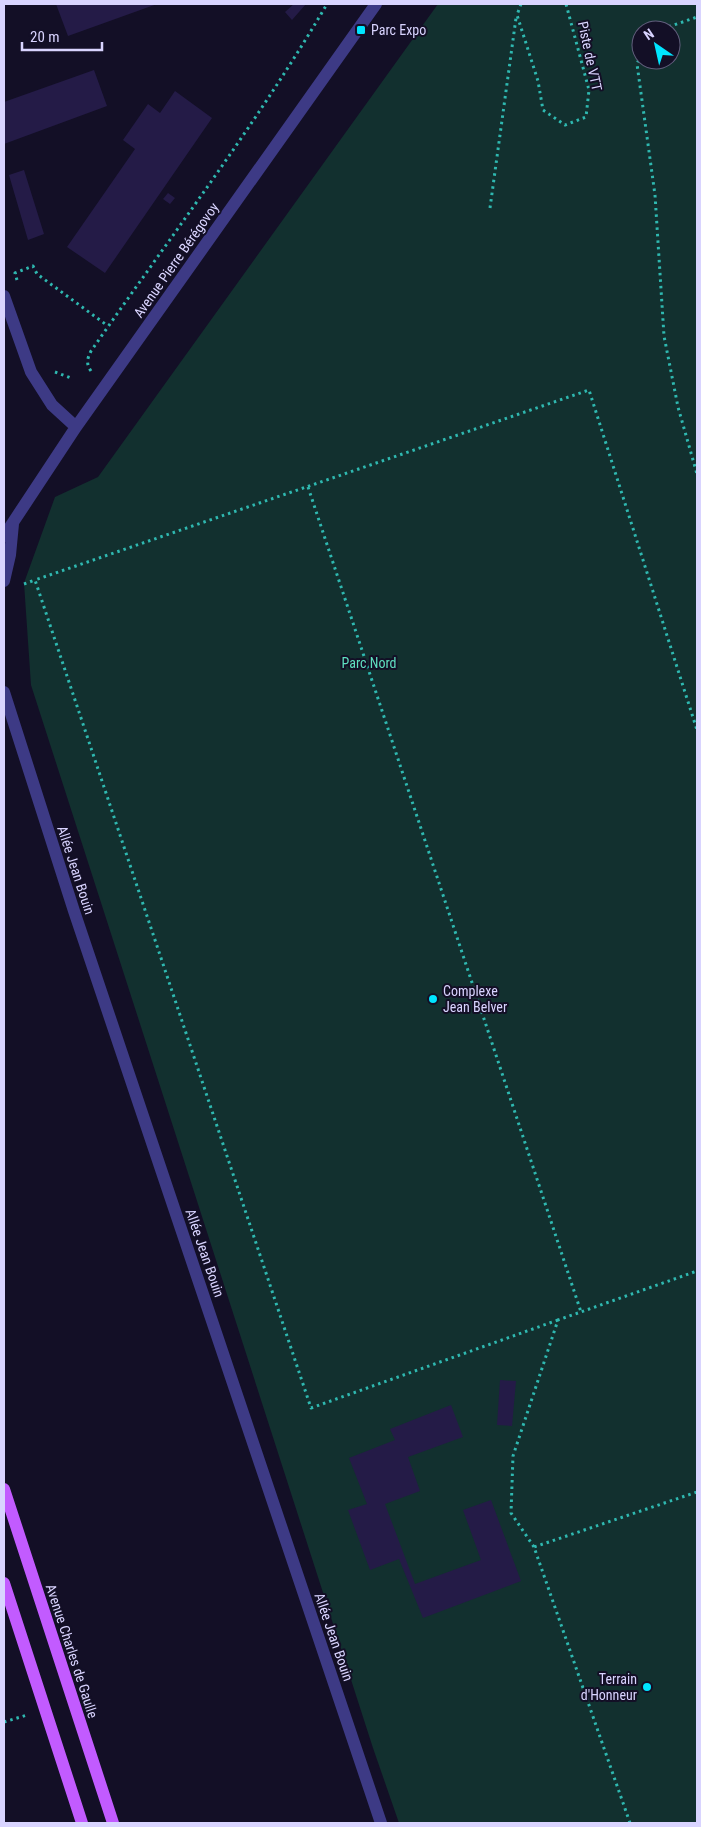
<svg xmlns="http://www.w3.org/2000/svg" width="701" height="1827" viewBox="0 0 701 1827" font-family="'Roboto Condensed',sans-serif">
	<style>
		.green { fill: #12302f; fill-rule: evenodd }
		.building { fill: #241b47 }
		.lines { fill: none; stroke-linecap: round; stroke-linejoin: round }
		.path { stroke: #2fb8b0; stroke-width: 3; stroke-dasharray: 2.5 4; stroke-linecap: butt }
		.minor { stroke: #3d3a85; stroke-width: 12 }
		.major { stroke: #c25bff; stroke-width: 12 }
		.poi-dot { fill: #00e5ff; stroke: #130f26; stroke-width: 2 }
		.labels { text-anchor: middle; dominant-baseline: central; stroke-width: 4; stroke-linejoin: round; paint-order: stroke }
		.poi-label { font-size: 14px; fill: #d9d4ff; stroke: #130f26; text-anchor: start }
		.street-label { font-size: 14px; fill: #d9d4ff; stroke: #130f26 }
		.park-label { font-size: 14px; fill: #5fe0c0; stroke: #130f26 }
	</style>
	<rect width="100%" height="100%" fill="#130f26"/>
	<path class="green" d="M438,4H697V1823H399L373,1748L31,685L24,583L55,497L98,477ZM641,30H671V60H641Z"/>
	<path class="building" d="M56,4H157L68,36Z
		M294,4H306L292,20L285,12Z
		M94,70L107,106L4,144V102Z
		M175,91L212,118L105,273L67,247L135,149L123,140L148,104L160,113Z
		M24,170L44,234L28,240L9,175Z
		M168,193L175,198L170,204L163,199Z
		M500,1380L516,1381L512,1426L497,1425Z
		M451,1405L463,1437L408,1457L420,1491L385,1504L415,1584L481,1560L463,1510L491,1500L521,1581L423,1618L399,1559L370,1570L348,1510L367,1504L349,1458L395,1440L390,1429Z"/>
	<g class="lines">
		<path class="path" d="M521,4L517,15L538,81L543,110L565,125L586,117L589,90L566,4
			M663,30L668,27L697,17
			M641,54L637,64L655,195L664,336L678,407L697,474
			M490,208L516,18
			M17,280L15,273L33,266L37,274L108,326
			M91,371C86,364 87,359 91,351C171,236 256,125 327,4
			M55,372L71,378
			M308,487L581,1312
			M24,584L35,580
			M558,1320L311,1408L35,580L589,390L697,730
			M534,1547L511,1513L513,1456L558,1320L697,1271
			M4,1722L27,1715
			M630,1823L534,1547L697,1492"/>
		<path class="minor" d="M4,296L31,372L52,405L76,427
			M4,536L76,427L376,4
			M4,581L10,555L13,524
			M4,692L74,911L381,1823"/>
		<path class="major" d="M4,1489L113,1823
			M4,1583L82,1823"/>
	</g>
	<g class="poi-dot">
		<rect x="356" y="25" width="10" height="10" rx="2.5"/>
		<circle cx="433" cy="999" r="5"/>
		<circle cx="647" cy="1687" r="5"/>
	</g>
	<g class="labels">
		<g class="poi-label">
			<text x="371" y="30">Parc Expo</text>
			<text x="443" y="991">Complexe<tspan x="443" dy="16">Jean Belver</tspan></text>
			<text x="637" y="1679" text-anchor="end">Terrain<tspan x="637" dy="16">d'Honneur</tspan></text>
		</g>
		<g class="street-label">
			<text transform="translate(590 56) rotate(78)">Piste de VTT</text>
			<text transform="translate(176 260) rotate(-55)">Avenue Pierre Bérégovoy</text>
			<text transform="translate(76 870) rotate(72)">Allée Jean Bouin</text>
			<text transform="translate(205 1253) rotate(71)">Allée Jean Bouin</text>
			<text transform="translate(334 1637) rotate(71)">Allée Jean Bouin</text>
			<text transform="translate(72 1651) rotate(72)">Avenue Charles de Gaulle</text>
		</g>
		<g class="park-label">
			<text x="369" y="663">Parc Nord</text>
		</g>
	</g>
	<rect width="701" height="1827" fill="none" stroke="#d9d4ff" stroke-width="10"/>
	<g transform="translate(656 45) rotate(326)"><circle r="24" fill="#130f26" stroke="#625e7d"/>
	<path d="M0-4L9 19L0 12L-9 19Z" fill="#00e5ff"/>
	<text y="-8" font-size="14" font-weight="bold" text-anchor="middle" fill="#d9d4ff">N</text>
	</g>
	<path d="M22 42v8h80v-8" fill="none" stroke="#d9d4ff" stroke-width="2.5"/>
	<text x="30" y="42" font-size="15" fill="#d9d4ff" stroke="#130f26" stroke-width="4" paint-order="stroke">20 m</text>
</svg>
